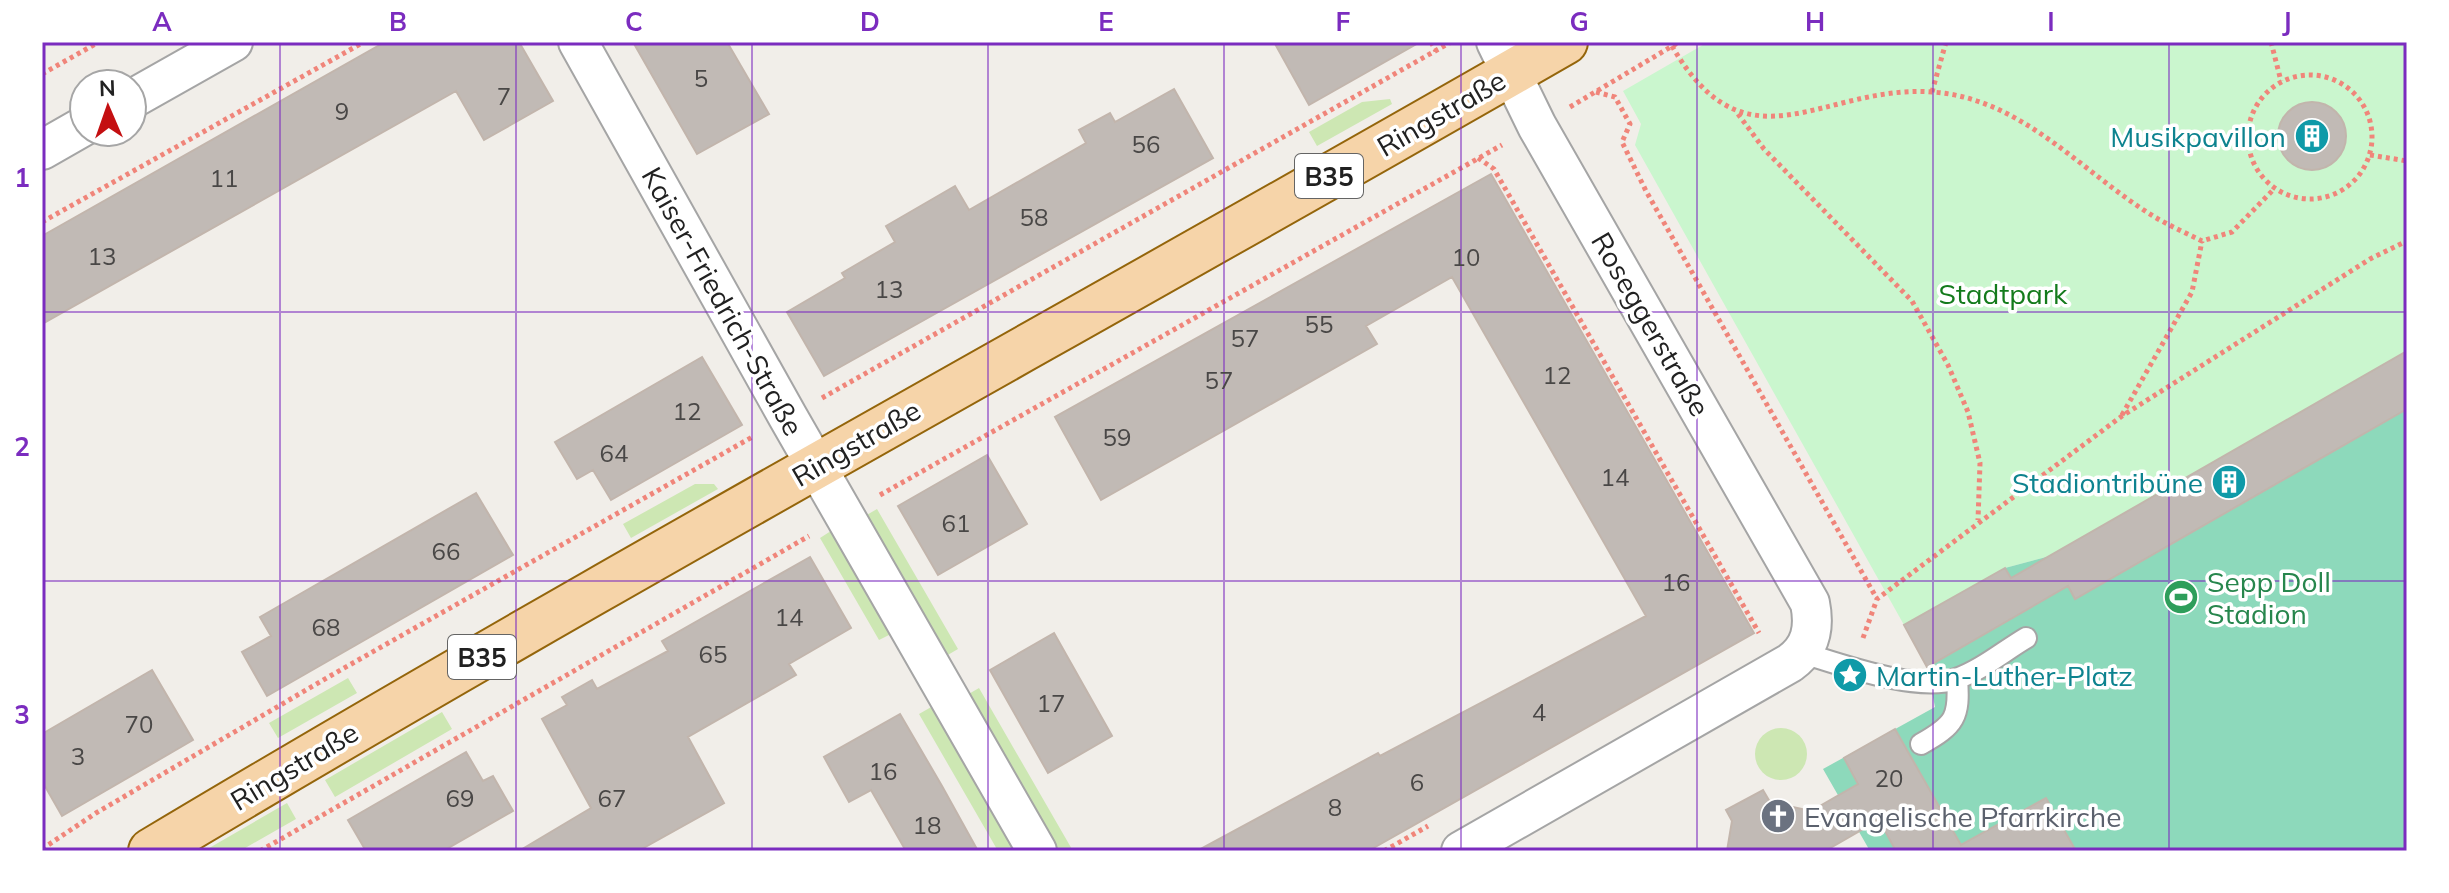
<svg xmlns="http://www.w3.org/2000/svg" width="2449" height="893" viewBox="0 0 2449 893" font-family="Mulish,sans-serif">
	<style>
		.grass { fill: #cde7b3 }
		.park { fill: #caf6ce }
		.pitch { fill: #8dd9bb }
		.building { fill: #c1bab5; stroke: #c2b5ac; stroke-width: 2 }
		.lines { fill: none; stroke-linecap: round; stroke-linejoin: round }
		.lane-casing { stroke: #a5a5a5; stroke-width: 24 }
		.street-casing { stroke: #a5a5a5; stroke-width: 42 }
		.primary-casing { stroke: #94650b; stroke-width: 48 }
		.path { stroke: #f0857a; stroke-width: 5; stroke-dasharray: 4 4; stroke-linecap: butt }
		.lane { stroke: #fff; stroke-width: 20 }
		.street { stroke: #fff; stroke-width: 38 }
		.primary { stroke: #f6d4a9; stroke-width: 44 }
		.grid { fill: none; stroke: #7b2cbf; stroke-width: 2; stroke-opacity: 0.55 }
		.labels { text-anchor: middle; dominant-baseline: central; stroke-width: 7; stroke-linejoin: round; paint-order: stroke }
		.number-label { font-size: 24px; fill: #494746 }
		.shield { fill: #fff; stroke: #646464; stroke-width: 2 }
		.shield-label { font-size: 26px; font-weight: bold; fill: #212121 }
		.street-label { font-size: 28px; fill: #212121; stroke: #fff }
		.culture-label { font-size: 28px; fill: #0d838f; stroke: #fff; text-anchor: end }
		.park-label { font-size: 28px; fill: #147b1c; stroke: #fff }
		.leisure-label { font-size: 28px; fill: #27864d; stroke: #fff; text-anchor: start }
		.worship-label { font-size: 28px; fill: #5b616d; stroke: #fff; text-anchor: start }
		.neatline { fill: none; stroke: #7b2cbf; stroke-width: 3 }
		.grid-label { font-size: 26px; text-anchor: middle; font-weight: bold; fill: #7b2cbf }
	</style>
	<rect width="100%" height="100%" fill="#f1eee9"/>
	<path class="grass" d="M1390,99L1392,104L1317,146L1309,132L1362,102Z
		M695,484H714L718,489L631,538L623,524Z
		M877,509L958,649L946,656L865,516Z
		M834,529L893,633L879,640L820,538Z
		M348,678L357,693L278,738L269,723Z
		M979,688L1073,851H1056L967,695Z
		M933,706L1016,851H998L919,714Z
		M442,712L452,729L335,797L325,780Z
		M1755 754a26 26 0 1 1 52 0a26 26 0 1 1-52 0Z
		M287,803L296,819L240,851H204Z"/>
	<path class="park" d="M1708,42H2407V351L2050,556L2005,568L1904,625L1635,145L1641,124L1623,91Z"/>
	<path class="pitch" d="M2407,351V851H1870L1823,769L1935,707L1927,667L1904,625L2005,568L2050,556Z"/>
	<path class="building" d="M385,42H519L553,101L484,140L456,91L42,324V236Z
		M633,42H727L769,114L697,154Z
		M1274,42H1420L1309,105Z
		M1174,89L1213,158L824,376L787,312L845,278L842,273L895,242L886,226L955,186L969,210L1086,143L1079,130L1110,113L1115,122Z
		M2278 136a34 34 0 1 1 68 0a34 34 0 1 1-68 0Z
		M1491,174L1754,633L1368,851H1197L1378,753L1380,756L1646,616L1452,277L1366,326L1377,344L1101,500L1055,417Z
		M2407,351V409L2075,599L2068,586L1927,667L1904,625L2005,568L2011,578Z
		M702,357L742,425L611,500L593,470L577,479L555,442Z
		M987,455L1027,524L938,575L898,506Z
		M476,493L513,555L267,696L242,652L271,636L260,617Z
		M810,557L851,628L789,664L796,675L688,737L724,803L638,851H519L591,808L542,719L567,705L562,697L592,680L597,689L668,651L662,641Z
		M1054,633L1112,736L1048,773L990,670Z
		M152,670L193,740L62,816L42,781V734Z
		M900,714L942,786L978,851H906L871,790L849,802L824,757Z
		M1895,729L1961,845L2046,798L2076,851H1896L1879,820L1825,851H1727L1732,821L1726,810L1763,790L1770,802L1811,811L1858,784L1844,758Z
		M466,752L483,781L493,776L513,811L443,851H366L348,820Z"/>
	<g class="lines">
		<g class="lane-casing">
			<path id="lane" d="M1803,653C1842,665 1917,692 1956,679C1980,671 2004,651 2026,638
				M1921,744C1955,725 1960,717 1957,679"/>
		</g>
		<g class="street-casing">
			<path id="street" d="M578,42L788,417L1037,851
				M132,99L233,42
				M42,150L84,126
				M1461,851L1790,663C1811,648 1815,628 1810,603L1537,126L1496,42"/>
		</g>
		<g class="primary-casing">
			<path id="primary" d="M151,851C617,572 1094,313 1565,42"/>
		</g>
		<path class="path" d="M1431,42L1436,51
			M2271,42L2281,81
			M1672,46C1747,176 1823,84 1932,92C2022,98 2080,171 2153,216C2168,225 2186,233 2202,241L2232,232L2274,189
			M42,74L99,42
			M2248 137a62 62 0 1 1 124 0a62 62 0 1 1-124 0Z
			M1596,92L1615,97L1630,124L1622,142L1646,191L1877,599
			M1932,92L1946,42
			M1570,107L1679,42
			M1738,114L1764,149L1912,301L1948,365L1968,412L1980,463L1978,520
			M2370,155L2407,161
			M1478,158L1494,169L1759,633
			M42,222L364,42
			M822,398L1451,42
			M2122,415L2192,292L2202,241
			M880,495L1502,145
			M1863,638L1877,599L2122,416L2370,259L2407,241
			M42,849L96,813L330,676L754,436
			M260,851L809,536
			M1384,851L1428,826"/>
		<use href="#lane" class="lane"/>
		<use href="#street" class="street"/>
		<use href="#primary" class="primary"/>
	</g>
	<path class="grid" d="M280,42V851M516,42V851M752,42V851M988,42V851M1224,42V851M1461,42V851M1697,42V851M1933,42V851M2169,42V851M42,312H2407M42,581H2407"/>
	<defs>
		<g id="building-disc" transform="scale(1.8)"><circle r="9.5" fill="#0f9aa8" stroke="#fff"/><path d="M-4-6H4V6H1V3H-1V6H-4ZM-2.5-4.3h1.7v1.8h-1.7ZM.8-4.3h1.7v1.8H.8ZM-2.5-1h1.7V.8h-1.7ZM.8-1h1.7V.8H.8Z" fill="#fff"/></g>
		<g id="stadium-disc" transform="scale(1.8)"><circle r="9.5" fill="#2e9e5b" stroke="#fff"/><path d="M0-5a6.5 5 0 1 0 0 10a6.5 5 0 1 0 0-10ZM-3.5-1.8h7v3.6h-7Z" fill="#fff"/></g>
		<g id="sight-disc" transform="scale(1.8)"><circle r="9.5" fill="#0f9aa8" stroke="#fff"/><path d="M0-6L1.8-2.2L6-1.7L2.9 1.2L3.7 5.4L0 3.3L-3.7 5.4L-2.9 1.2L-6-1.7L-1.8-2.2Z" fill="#fff"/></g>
		<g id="church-disc" transform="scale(1.8)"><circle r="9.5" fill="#6b7280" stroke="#fff"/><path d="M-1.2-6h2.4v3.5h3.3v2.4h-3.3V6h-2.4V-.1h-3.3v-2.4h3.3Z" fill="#fff"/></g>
	</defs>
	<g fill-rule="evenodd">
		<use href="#building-disc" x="2312" y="136"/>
		<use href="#building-disc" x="2229" y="482"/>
		<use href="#stadium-disc" x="2181" y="597"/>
		<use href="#sight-disc" x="1850" y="675"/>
		<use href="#church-disc" x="1778" y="816"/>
	</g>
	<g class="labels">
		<g class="number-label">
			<text x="701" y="78">5</text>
			<text x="504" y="96">7</text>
			<text x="342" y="111">9</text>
			<text x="1146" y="144">56</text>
			<text x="224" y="178">11</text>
			<text x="1034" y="217">58</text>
			<text x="102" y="256">13</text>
			<text x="1466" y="257">10</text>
			<text x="889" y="289">13</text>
			<text x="1319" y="324">55</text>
			<text x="1245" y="338">57</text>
			<text x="1557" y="375">12</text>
			<text x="1219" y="380">57</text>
			<text x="687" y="411">12</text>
			<text x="1117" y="437">59</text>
			<text x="614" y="453">64</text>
			<text x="1615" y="477">14</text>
			<text x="956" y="523">61</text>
			<text x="446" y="551">66</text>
			<text x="1676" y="582">16</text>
			<text x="789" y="617">14</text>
			<text x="326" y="627">68</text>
			<text x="713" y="654">65</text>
			<text x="1051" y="703">17</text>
			<text x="1539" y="712">4</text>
			<text x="139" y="724">70</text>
			<text x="78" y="756">3</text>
			<text x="883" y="771">16</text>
			<text x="1889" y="778">20</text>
			<text x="1417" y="782">6</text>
			<text x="460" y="798">69</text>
			<text x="612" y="798">67</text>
			<text x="1335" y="807">8</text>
			<text x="927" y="825">18</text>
		</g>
		<g class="shield">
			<rect x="1295" y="154" width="68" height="44" rx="6"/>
			<rect x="448" y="635" width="68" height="44" rx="6"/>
		</g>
		<g class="shield-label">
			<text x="1329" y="176">B35</text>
			<text x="482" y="657">B35</text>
		</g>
		<g class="street-label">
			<text transform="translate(1441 113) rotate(-30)">Ringstraße</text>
			<text transform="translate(723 301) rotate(61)">Kaiser-Friedrich-Straße</text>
			<text transform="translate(1651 324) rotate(60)">Roseggerstraße</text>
			<text transform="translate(856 443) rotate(-30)">Ringstraße</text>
			<text transform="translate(294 766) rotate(-31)">Ringstraße</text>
		</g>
		<g class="culture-label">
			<text x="2286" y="136">Musikpavillon</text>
			<text x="2203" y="482">Stadiontribüne</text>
			<text x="1876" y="675" text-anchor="start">Martin-Luther-Platz</text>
		</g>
		<g class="park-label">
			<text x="2003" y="293">Stadtpark</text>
		</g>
		<g class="leisure-label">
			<text x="2207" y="581">Sepp Doll<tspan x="2207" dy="32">Stadion</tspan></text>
		</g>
		<g class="worship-label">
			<text x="1804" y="816">Evangelische Pfarrkirche</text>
		</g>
	</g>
	<rect width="2449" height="893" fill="none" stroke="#ffffff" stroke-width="88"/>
	<g transform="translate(108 108) rotate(358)"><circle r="38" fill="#ffffff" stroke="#a6a6a6" stroke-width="2"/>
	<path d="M0-6L14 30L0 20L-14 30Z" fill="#c40f11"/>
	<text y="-12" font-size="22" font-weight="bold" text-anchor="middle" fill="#212121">N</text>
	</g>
	<rect x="44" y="44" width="2361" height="805" class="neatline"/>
	<g class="grid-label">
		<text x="162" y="31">A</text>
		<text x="398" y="31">B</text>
		<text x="634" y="31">C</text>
		<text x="870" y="31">D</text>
		<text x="1106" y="31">E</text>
		<text x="1343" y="31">F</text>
		<text x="1579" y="31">G</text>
		<text x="1815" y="31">H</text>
		<text x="2051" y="31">I</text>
		<text x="2287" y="31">J</text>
		<text x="22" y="187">1</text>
		<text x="22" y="456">2</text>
		<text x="22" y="724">3</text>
	</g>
</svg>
